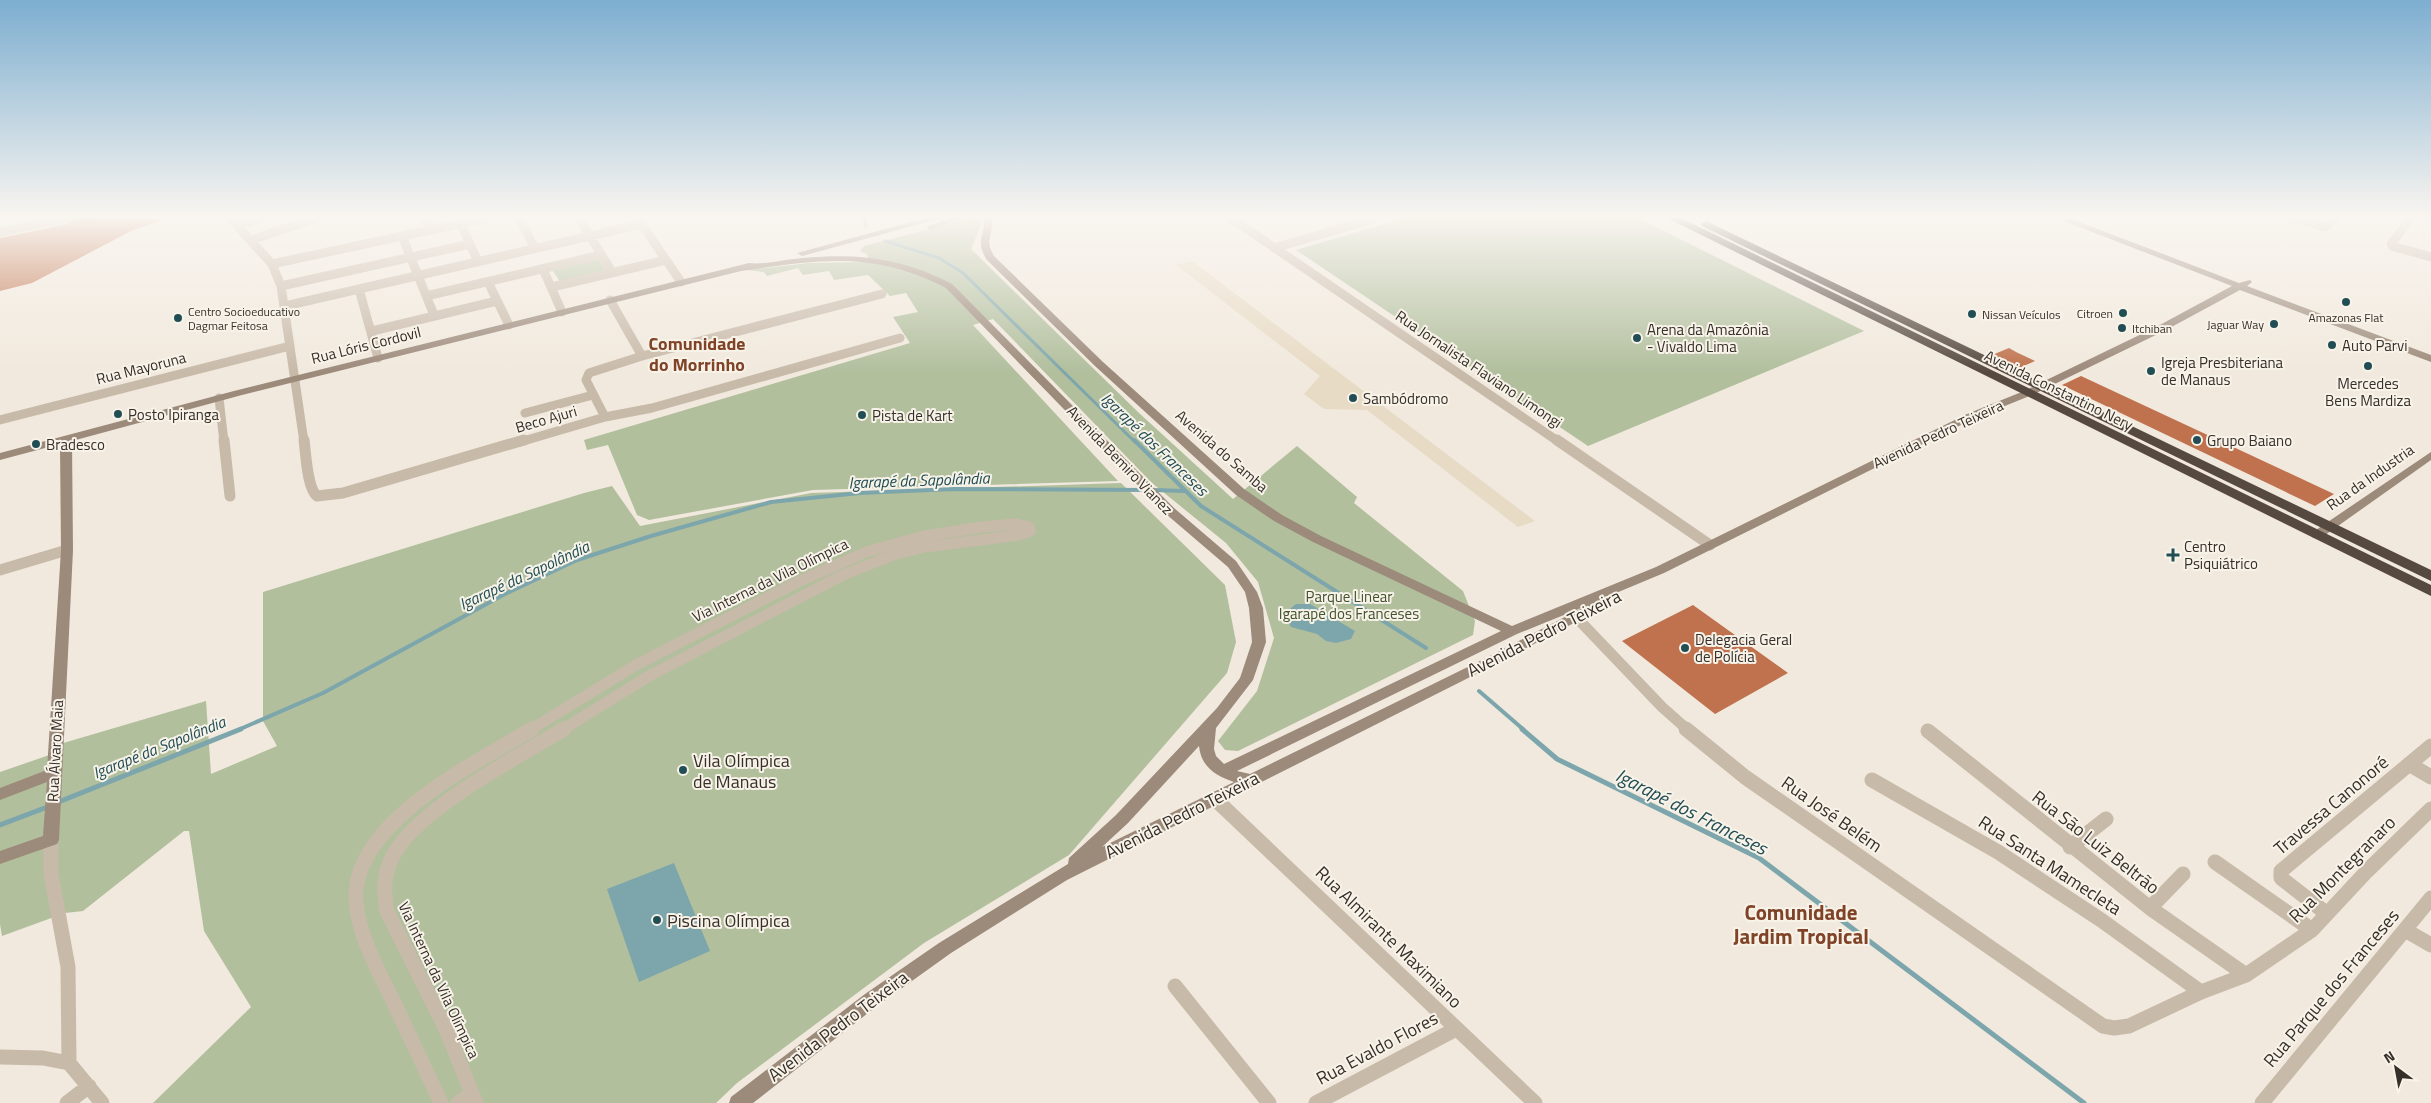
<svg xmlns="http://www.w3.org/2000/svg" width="2431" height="1103" viewBox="0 0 2431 1103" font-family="'Titillium Web',sans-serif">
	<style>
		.green { fill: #b1bf9d }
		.plaza { fill: #e8dbc5 }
		.water { fill: #7da6ac }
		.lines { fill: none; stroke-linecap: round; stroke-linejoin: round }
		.stream-far2 { stroke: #7da6ac; stroke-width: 3 }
		.stream-far1 { stroke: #7da6ac; stroke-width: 4 }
		.stream { stroke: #7da6ac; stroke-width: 5 }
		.building { fill: #bf724d }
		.street-far2 { stroke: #c8baa9; stroke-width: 9 }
		.street-far1 { stroke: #c8baa9; stroke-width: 11 }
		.street { stroke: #c8baa9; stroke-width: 15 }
		.secondary { fill: #9c8a7b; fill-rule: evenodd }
		.highway { fill: #564940; fill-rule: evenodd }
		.poi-dot { fill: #214d55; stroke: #f8f3e9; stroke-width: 2 }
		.labels { text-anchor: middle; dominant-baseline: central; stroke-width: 4; stroke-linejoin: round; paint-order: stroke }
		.far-poi-label { font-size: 12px; fill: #362e29; stroke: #f8f3e9; text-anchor: start }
		.poi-label { font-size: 15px; fill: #362e29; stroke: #f8f3e9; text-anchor: start }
		.street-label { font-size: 15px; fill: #362e29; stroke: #f8f3e9 }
		.park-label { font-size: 15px; fill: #42522e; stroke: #f8f3e9 }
		.water-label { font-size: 16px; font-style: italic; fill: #214d55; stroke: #f8f3e9 }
		.quarter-label { font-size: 18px; font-weight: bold; fill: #804327; stroke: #f8f3e9 }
		.near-street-label { font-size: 18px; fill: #362e29; stroke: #f8f3e9 }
		.near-poi-label { font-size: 18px; fill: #362e29; stroke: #f8f3e9; text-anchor: start }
		.near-water-label { font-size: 19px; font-style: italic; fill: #214d55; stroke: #f8f3e9 }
		.near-quarter-label { font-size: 21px; font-weight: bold; fill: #804327; stroke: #f8f3e9 }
	</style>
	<rect width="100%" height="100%" fill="#f1e9dd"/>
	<path class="green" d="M972,218H978L982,222L971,249L1139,413L1233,499L1297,446L1357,497L1354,503L1463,591L1475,621L1473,635L1238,751L1225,750L1218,741L1257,691L1274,638L1258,582L1226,543L1152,483L993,319L973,325L1118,481L813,490L649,520L637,515L608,445L587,450L584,440L910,343L893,317L918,312L906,293L890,296L868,275L834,280L829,271L803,275L798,268L767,276L764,272L747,270L809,263L869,262L867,254L860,251L864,246Z
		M1404,218H1638L1864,331L1588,446L1296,250Z
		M597,257L607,272L561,283L551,268Z
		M1121,483L1225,585L1236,642L1227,673L1069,855L924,943L737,1083L716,1103H153L251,1007L204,931L189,831H184L83,911L65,913L2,936L0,924V772L61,751L60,744L206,701L211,774L277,746L263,721V592L584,493L612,486L640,526L811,493Z"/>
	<path class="plaza" d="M1192,261L1535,521L1518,527L1367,410L1324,409L1304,394L1320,376L1176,265Z"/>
	<path class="water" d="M1296,604H1310L1355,631L1351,639L1336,643L1326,641L1317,634L1291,627L1286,618L1291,608Z
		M674,863L710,951L639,982L607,889Z"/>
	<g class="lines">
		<path class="stream-far2" d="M864,218L866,226
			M885,241L939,258L963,273L1135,442"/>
		<path class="stream-far1" d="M1134,440L1201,506L1426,648
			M1153,490L1185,491
			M1479,691L1524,730
			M238,730L323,693L505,594L577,560L651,536L771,502L860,493L954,489L1146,490"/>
		<path class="stream" d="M1522,729L1557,759L1759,858L2084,1103
			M56,803L241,729
			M0,825L50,806"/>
	</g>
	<path class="building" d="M81,218L162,220L131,231L32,283L0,291V238L68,224L73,220Z
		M2009,348L2016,352L2035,361L2019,368L1992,355Z
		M2081,376L2334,494L2315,506L2062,385Z
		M1693,605L1788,673L1715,714L1622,641Z"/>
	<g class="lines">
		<path class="street-far2" d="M230,218L272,264L281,286L304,442
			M424,218L432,230
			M519,218L535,248
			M579,218L612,272
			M1231,218L1559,442
			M2292,218L2325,227L2336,218
			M2411,218L2391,244L2392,246L2431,257
			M639,220L681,282
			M461,224L478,262
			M237,226L262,218
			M0,232L67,218
			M402,236L434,315
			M251,240L317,218
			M1274,248L1377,218
			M272,264L486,218
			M543,269L562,312
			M488,282L509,325
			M281,286L470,244
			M552,287L666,260
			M359,289L378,358
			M426,296L601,255
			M610,300L642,356
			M285,306L642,224
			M372,331L497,301
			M219,398L224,442
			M525,413L593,395
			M605,417L586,380L589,373L642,356L882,294
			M0,420L290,346
			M520,442L605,417L652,408L900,338"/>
		<path class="street-far1" d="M224,440L230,496
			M304,440C306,454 307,488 317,496L343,493L524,440
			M1557,440L1710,545
			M0,570L67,550
			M1576,617L1662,707L1688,730
			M530,730L636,665L798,582L866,552L924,536L982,527L1015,524L1029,527L1030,531L1019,535L925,547L896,554L843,575L649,676L562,730"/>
		<path class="street" d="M1686,729L1745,777L2103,1026L2114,1028L2129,1026L2201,992L2246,975L2312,930L2367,871L2431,809
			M1928,731L2150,908L2246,975
			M2409,764L2431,777
			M1872,780L1998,852L2101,920L2201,992
			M1215,799L1535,1103
			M51,840V874L68,967L69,1063
			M2070,847L2106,819
			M2215,862L2312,930
			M2150,908L2183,874
			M2326,913L2281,878V871L2431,746
			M2405,930L2431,945
			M1175,986L1269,1103
			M0,1057L43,1058L69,1063L102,1103
			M67,1103L89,1086
			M441,1103C426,1071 411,1039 396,1007C380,974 353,927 356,890C359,857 384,830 408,809C445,777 491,754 532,729
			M458,1103L472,1093
			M476,1103L446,1029L387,911C384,894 383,879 390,862C409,813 518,757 564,729
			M1316,1103L1456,1029
			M2262,1103L2431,898"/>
		<path class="secondary" d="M926,218H942L802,256L797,253Z
			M950,218H965L930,230L926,227Z
			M983,218H991C996,232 983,238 994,256L1103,362L1244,489L1282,515L1321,536L1512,626L1656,567L1967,414L2024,391L2156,327L2232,286L2056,218H2069L2239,283L2250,280L2252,282L2247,286L2431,355V362L2240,290L2164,331L2032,395L1975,418L1664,573L1604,598L1610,602L1608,605L1498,663L1067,880L951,953L877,1006L753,1103H729L731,1097L865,994L939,943L1068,864L1069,858L1116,815L1217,708L1240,678L1252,642L1249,608L1245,592L1228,567L1166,514L946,288C874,250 817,260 741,271L242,395L72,441L73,550L59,840L57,844L0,864V851L43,836L47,782L0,800V788L47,770L61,550L60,444L0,460V453L234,391L749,263C766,265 785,259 803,258C858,253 902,258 952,284L1174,508L1236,561L1257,592L1263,608L1266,642L1253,680L1216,728L1214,749L1216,756L1224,764L1501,631L1313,542L1274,521L1236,495L1095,366L987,260C973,238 988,234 983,218ZM1586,606L1488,657L1250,774L1237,771L1517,634ZM1199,746C1201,767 1216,776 1234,782L1102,847L1128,823Z
			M2431,452V460L2321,538H2313L2311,535L2313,532Z"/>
		<path class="highway" d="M1667,218H1681L2431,585V596Z
			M1706,221L2431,570V581L1702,226L1701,224Z"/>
	</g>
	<linearGradient id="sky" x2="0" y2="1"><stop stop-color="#7daed0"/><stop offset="0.58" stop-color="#f9f5f0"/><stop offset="1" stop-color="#f9f5f0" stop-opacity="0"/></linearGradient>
	<rect width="2431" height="373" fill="url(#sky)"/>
	<g class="poi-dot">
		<circle cx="2346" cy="302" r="5"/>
		<circle cx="2123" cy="313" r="5"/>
		<circle cx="1972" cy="314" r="5"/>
		<circle cx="178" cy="318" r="5"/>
		<circle cx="2274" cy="324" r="5"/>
		<circle cx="2122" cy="328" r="5"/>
		<circle cx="1637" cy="338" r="5"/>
		<circle cx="2332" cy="345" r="5"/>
		<circle cx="2368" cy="366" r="5"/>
		<circle cx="2151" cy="371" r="5"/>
		<circle cx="1353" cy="398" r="5"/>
		<circle cx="118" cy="414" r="5"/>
		<circle cx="862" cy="415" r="5"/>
		<circle cx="2197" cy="440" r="5"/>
		<circle cx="36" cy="444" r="5"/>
		<path d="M2170.5 547.5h5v5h5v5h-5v5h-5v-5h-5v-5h5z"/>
		<circle cx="1685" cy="648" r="5"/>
		<circle cx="683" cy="770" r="5"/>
		<circle cx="657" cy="920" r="5"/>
	</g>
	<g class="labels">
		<g class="far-poi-label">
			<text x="188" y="311">Centro Socioeducativo<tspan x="188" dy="14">Dagmar Feitosa</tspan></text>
			<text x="2113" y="313" text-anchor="end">Citroen</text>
			<text x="1982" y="314">Nissan Veículos</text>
			<text x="2346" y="317" text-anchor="middle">Amazonas Flat</text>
			<text x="2264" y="324" text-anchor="end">Jaguar Way</text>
			<text x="2132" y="328">Itchiban</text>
		</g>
		<g class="poi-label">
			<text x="1647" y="329">Arena da Amazônia<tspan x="1647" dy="17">- Vivaldo Lima</tspan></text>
			<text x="2342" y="345">Auto Parvi</text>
			<text x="2161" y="362">Igreja Presbiteriana<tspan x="2161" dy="17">de Manaus</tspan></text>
			<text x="2368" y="383" text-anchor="middle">Mercedes<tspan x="2368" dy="17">Bens Mardiza</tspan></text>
			<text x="1363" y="398">Sambódromo</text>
			<text x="128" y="414">Posto Ipiranga</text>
			<text x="872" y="415">Pista de Kart</text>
			<text x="2207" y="440">Grupo Baiano</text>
			<text x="46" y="444">Bradesco</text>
			<text x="2184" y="546">Centro<tspan x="2184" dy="17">Psiquiátrico</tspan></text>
			<text x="1695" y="639">Delegacia Geral<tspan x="1695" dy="17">de Polícia</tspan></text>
		</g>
		<g class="street-label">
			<text transform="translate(366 345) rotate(-14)">Rua Lóris Cordovil</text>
			<text transform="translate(141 368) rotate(-14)">Rua Mayoruna</text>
			<text transform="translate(1479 369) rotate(34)">Rua Jornalista Flaviano Limongi</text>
			<text transform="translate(2059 390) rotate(26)">Avenida Constantino Nery</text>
			<text transform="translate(546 419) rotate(-16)">Beco Ajuri</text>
			<text transform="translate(1938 434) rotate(-25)">Avenida Pedro Teixeira</text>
			<text transform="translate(1222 451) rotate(41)">Avenida do Samba</text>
			<text transform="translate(1120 460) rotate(46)">Avenida Bemiro Vianez</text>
			<text transform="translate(2370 477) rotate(-35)">Rua da Industria</text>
			<text transform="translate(770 580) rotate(-26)">Via Interna da Vila Olímpica</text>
			<text transform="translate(55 751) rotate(-87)">Rua Álvaro Maia</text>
			<text transform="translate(439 980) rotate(65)">Via Interna da Vila Olímpica</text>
		</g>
		<g class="park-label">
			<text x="1349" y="596">Parque Linear<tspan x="1349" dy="17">Igarapé dos Franceses</tspan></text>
		</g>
		<g class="water-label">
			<text transform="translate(1155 444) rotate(44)">Igarapé dos Franceses</text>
			<text transform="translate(919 480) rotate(-2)">Igarapé da Sapolândia</text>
			<text transform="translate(524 575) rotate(-25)">Igarapé da Sapolândia</text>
			<text transform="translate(159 747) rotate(-22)">Igarapé da Sapolândia</text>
		</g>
		<g class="quarter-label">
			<text x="697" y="343">Comunidade<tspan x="697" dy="21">do Morrinho</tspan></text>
		</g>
		<g class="near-street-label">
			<text transform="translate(1544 633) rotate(-27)">Avenida Pedro Teixeira</text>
			<text transform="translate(2331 805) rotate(-40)">Travessa Canonoré</text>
			<text transform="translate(1832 814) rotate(35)">Rua José Belém</text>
			<text transform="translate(1182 815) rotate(-27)">Avenida Pedro Teixeira</text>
			<text transform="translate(2096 842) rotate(38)">Rua São Luiz Beltrão</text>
			<text transform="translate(2050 865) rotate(33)">Rua Santa Mamecleta</text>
			<text transform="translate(2342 869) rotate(-45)">Rua Montegranaro</text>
			<text transform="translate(1389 937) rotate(44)">Rua Almirante Maximiano</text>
			<text transform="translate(2331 988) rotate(-50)">Rua Parque dos Franceses</text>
			<text transform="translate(838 1026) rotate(-37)">Avenida Pedro Teixeira</text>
			<text transform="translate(1377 1048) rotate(-28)">Rua Evaldo Flores</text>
		</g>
		<g class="near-poi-label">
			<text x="693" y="760">Vila Olímpica<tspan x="693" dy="21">de Manaus</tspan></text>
			<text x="667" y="920">Piscina Olímpica</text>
		</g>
		<g class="near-water-label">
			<text transform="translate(1692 811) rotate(27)">Igarapé dos Franceses</text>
		</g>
		<g class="near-quarter-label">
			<text x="1801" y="912">Comunidade<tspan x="1801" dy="24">Jardim Tropical</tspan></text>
		</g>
	</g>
	<g transform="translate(2396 1068) rotate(328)" stroke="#f8f3e9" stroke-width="4" paint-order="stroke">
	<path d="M0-4L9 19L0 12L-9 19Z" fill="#362e29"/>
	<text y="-8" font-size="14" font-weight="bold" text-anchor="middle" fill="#362e29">N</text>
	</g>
</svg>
